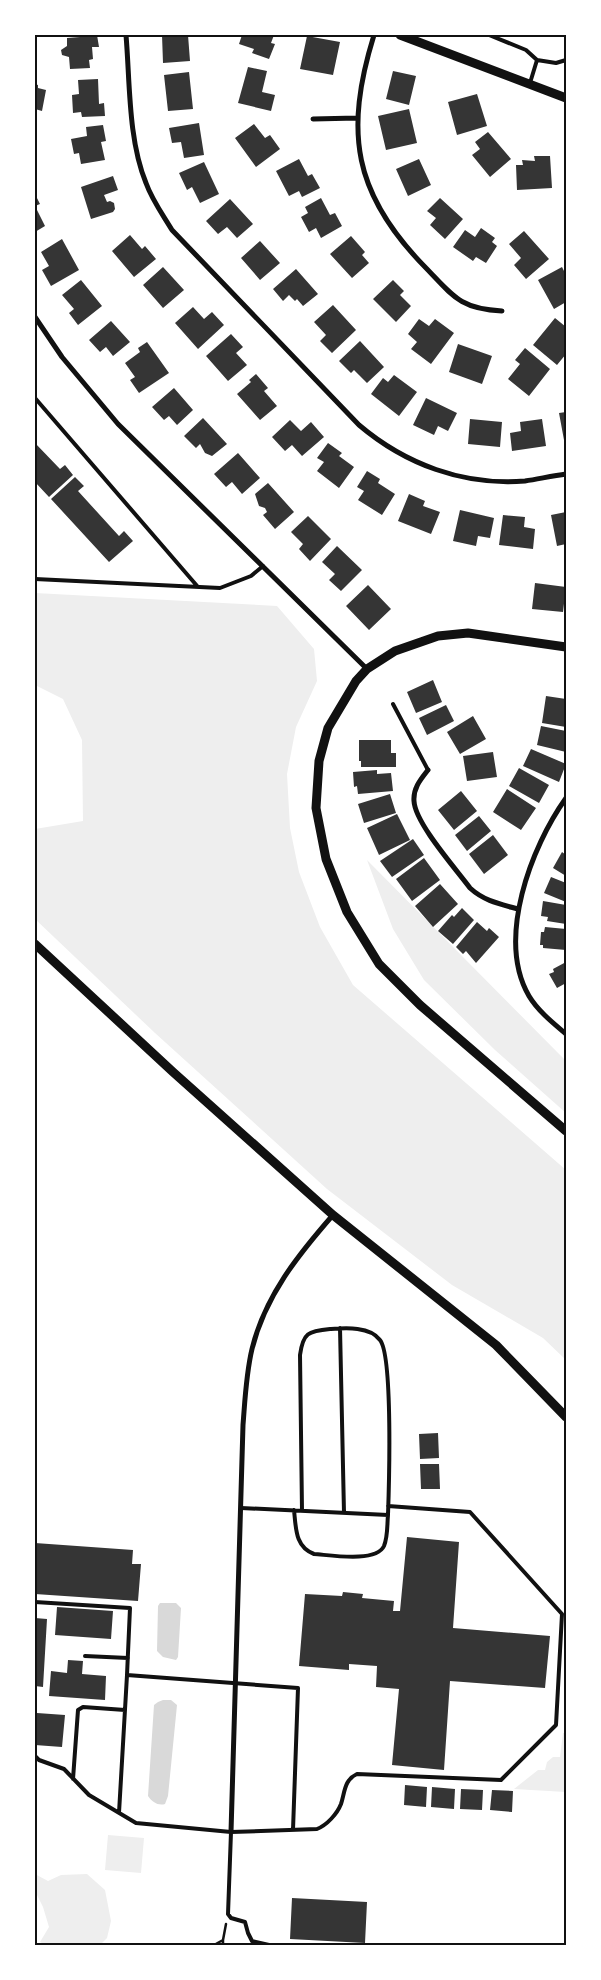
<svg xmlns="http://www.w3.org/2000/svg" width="601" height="1980" viewBox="0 0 601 1980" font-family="Poppins,sans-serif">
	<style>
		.green { fill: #eee }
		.water { fill: #d9d9d9 }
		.building { fill: #353535 }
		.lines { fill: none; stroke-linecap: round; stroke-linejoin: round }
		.path { stroke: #111; stroke-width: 2.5 }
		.service { stroke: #111; stroke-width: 4 }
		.minor { stroke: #111; stroke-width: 5 }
		.tertiary { stroke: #111; stroke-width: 9 }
		.neatline { fill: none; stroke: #111; stroke-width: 2 }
	</style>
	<rect width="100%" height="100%" fill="#fff"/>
	<path class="green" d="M35,593L277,606L314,649L317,681L296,727L287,774L290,828L299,872L320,927L353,985L566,1170V1360L543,1338L452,1285L327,1189L155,1033L35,919V829L83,821L82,740L63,699L35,685Z
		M367,860L566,1061V1113L495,1050L424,980L393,929Z
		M563,1733H566V1792L514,1789L538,1770H545L547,1762L553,1757H560Z
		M108,1835L144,1838L141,1873L105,1870Z
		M35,1874L48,1881L61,1875L87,1874L105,1890L111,1921L107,1938L100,1945H46L40,1942L49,1927L43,1907L35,1891Z"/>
	<path class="water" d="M160,1603H176L181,1608L178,1657L176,1660L163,1657L157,1651L158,1606Z
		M163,1700H171L177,1705L168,1796L165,1804C158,1806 152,1802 148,1796L154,1705L158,1702Z"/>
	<path class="building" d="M80,35H97L99,47H92L93,59L89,60L90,68L70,69L69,57L62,55L61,50L67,46V38L80,37Z
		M162,35H188L190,61L163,63Z
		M242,35H274L271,43L275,44L269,59L252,53L254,49L239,44Z
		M307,36L340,42L333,75L300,69Z
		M248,67L267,71L262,92L275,95L271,111L238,103Z
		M393,71L416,76L409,105L386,99Z
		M189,72L193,109L168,111L164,75Z
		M98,79L99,104L104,103L105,116L82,117L81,112L73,113L72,95L79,94L78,80Z
		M35,84L38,85V88L46,90L42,111L35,109Z
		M477,94L487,126L457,135L448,102Z
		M409,109L417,143L386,150L378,116Z
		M199,123L204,155L184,158L181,142L172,143L169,128Z
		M254,124L265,138L270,135L280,149L256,167L235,138Z
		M103,125L106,141L101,142L105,160L81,164L79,153L74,154L71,139L87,136L86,127Z
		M488,132L511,159L490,177L472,155L480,149L475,142Z
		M534,156H550L552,188L517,190L516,165H523L522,160L535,161Z
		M299,159L308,176L312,174L320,188L302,197L299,191L289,196L276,171Z
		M419,159L431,185L408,196L396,169Z
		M204,162L219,194L200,203L192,187L187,190L179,173Z
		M113,176L118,190L104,195L107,202L110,201L114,203L115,209L113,212L91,219L81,187Z
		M35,194L40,204L35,206L45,226L35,232Z
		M321,198L330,215L335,213L342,226L321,238L316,228L309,232L301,217L308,213L305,207Z
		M440,198L463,219L445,239L430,225L436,218L427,211Z
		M230,199L253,224L237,238L227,227L218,234L206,221Z
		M481,228L495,238L492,242L497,246L486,263L476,257L473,261L453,247L465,230L475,237Z
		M524,231L549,259L526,279L514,265L521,258L509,244Z
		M130,235L142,249L145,246L156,259L134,277L112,251Z
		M351,236L365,252L362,255L369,263L352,278L330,254Z
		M62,239L79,270L51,286L42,270L49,266L41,252Z
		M260,241L280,263L260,280L241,258Z
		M163,267L184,290L163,308L143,285Z
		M562,267L566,275V302L554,309L538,280Z
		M296,269L318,294L303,306L297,299L295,301L289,295L283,301L273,289Z
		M81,280L102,306L78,325L69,313L74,309L62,295Z
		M393,280L404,291L400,295L411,306L396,322L373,299Z
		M333,305L356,330L332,353L320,341L326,335L314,322Z
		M193,307L204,319L212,312L224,325L198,349L175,323Z
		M555,318L566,327V354L557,365L533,345Z
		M419,319L429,326L435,319L454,333L431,364L411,349L417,342L408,334Z
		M111,321L130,342L113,356L106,347L100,352L89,340Z
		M231,334L243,347L236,353L247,365L228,381L206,356Z
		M360,341L384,367L367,383L354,370L351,373L339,361Z
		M147,342L169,373L139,393L130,380L135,377L125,363L140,352L138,348Z
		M458,344L492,356L482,384L449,372Z
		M525,348L550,369L529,396L508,379L520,364L515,360Z
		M256,374L268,388L264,391L277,406L260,420L237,394L251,382L249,380Z
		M394,375L417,392L399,416L371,394L383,378L388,382Z
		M174,388L193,410L177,425L169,416L164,420L152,407Z
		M426,398L457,413L448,431L438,426L434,435L413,425Z
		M566,412V440H564L559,413Z
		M203,418L227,444L212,456L205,453L200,444L196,448L184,436Z
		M470,419L502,422L500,447L468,444Z
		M542,419L546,446L512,451L510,433L521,431L520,422Z
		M290,420L301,431L311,422L324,437L302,456L292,445L285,451L272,437Z
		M35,443L60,469L65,465L73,475L49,497L35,482Z
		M328,443L342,453L339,456L354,467L339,488L317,471L324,462L317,458Z
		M238,453L260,478L242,494L232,482L226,487L214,474Z
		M367,471L380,479L378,483L395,494L382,515L358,500L364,491L357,487Z
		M75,477L84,486L78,491L119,536L124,531L133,541L109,562L51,499Z
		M268,483L294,512L275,529L263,515L267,512L265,508L259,506L255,494Z
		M409,494L425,501L423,506L440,512L431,534L398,521Z
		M460,510L494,518L490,538L478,536L476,546L453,541Z
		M566,512V544L557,546L551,515Z
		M503,515L525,517L524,527L535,529L533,549L499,545Z
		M308,516L331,539L310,561L299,549L303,544L291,532Z
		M337,546L362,570L341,591L329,580L335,574L322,562Z
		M535,583L566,587L563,612L532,609Z
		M368,585L391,609L369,630L346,606Z
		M433,680L442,702L416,713L407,692Z
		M546,696L566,699V727L542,723Z
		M446,705L454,721L427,735L419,718Z
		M473,716L486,739L460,754L447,732Z
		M541,726L566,731V752L537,745Z
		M359,740H391V753H396V767H361V761H359Z
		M531,749L566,764L559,782L523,766Z
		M493,752L497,777L467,781L463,756Z
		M519,768L549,785L539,803L509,786Z
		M377,770V774L391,773L393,791L358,794L357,786L354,787L353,772Z
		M507,789L536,808L521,830L493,812Z
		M461,791L477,811L454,830L438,810Z
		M390,794L396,813L364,823L358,804Z
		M397,814L410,840L379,855L367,828Z
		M479,816L491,831L467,851L455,835Z
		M493,835L508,855L484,874L469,854Z
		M413,839L424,855L392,877L380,861Z
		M562,852L566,855V876L553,868Z
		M424,858L440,880L412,901L396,879Z
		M551,877L566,883V902L544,893Z
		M440,884L458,904L433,927L415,906Z
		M543,901L566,905V924L547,921L548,917L541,916Z
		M462,908L474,920L453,944L438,931L452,915L454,917Z
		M477,922L487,931L489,928L499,937L476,963L466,951L463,954L456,947Z
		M545,927L566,929V950L543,948V945H540L541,932H544Z
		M566,962V983L557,988L549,974L554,972L553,969Z
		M438,1433L439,1458L420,1459L419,1434Z
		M420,1464H439L440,1489H421Z
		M407,1537L459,1542L453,1628L550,1636L545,1688L450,1681L444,1770L392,1765L399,1689L376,1687L377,1666L349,1664V1670L299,1666L305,1594L342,1596L343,1592L363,1594L362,1598L394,1601L393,1611H400Z
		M35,1543L133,1550L132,1564H141L138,1601L35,1594Z
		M57,1607L113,1611L111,1639L55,1635Z
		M35,1618L47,1619L43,1687L35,1686Z
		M68,1660L83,1661L82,1674L106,1676L105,1700L49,1696L51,1671L67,1673Z
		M37,1713L65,1715L62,1747L35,1745Z
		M405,1785L427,1787L426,1807L404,1805Z
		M432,1787L455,1789L454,1809L431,1807Z
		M461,1789L483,1790L482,1810L460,1809Z
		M492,1790L513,1791L512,1812L490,1810Z
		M292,1898L367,1902L365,1943L290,1939Z"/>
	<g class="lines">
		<path class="path" d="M214,1945L223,1940L226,1924
			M223,1945V1940"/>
		<path class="service" d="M489,35L526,50L537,60L530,83
			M537,60L556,63L566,60
			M35,398L198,587
			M35,579L220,588L251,576L263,566
			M393,704L428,770
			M340,1328L344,1513
			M241,1508L388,1515C389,1487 393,1356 380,1340C370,1326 345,1328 330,1329C308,1331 303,1333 300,1355L302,1511
			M294,1510C296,1528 295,1547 314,1554C330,1555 376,1563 384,1546C388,1536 387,1525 388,1515
			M35,1602L130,1608L127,1675L298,1688L293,1830
			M85,1656L128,1658
			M35,1756L39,1760L64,1769L89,1795L136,1823L231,1832L317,1829C327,1825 337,1814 341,1804C345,1792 344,1780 357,1774L501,1780L556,1725L562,1614L470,1512L388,1506
			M73,1779L78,1710L83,1707L125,1710
			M119,1813L127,1675
			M231,1832L228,1914L231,1918L245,1922L248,1933L252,1941L269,1945"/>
		<path class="minor" d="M126,35C130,82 128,139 146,183C152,200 163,215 172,230L359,425C405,464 463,486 525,481C538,479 552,476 566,474
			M374,35C344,132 353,194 426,268C453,296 460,309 502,311
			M313,119L357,118
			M35,317L62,357L118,424L367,669
			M428,770C421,779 413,788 414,801C415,823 456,869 470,888C484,901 500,904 518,909
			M566,798C531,847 496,939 529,996C538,1011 553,1023 566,1034
			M231,1832L243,1425C245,1400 246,1374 252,1349C265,1296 298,1255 333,1215"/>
		<path class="tertiary" d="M400,35L566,98
			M566,647L468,633L438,636L395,651L367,669L356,681L328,728L319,761L316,808L326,859L347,912L379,964L420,1005L566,1131
			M35,944L173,1072L333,1215L496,1345L566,1417"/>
	</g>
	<rect width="601" height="1980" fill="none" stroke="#ffffff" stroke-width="72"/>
	<rect x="36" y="36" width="529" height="1908" class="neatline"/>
</svg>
